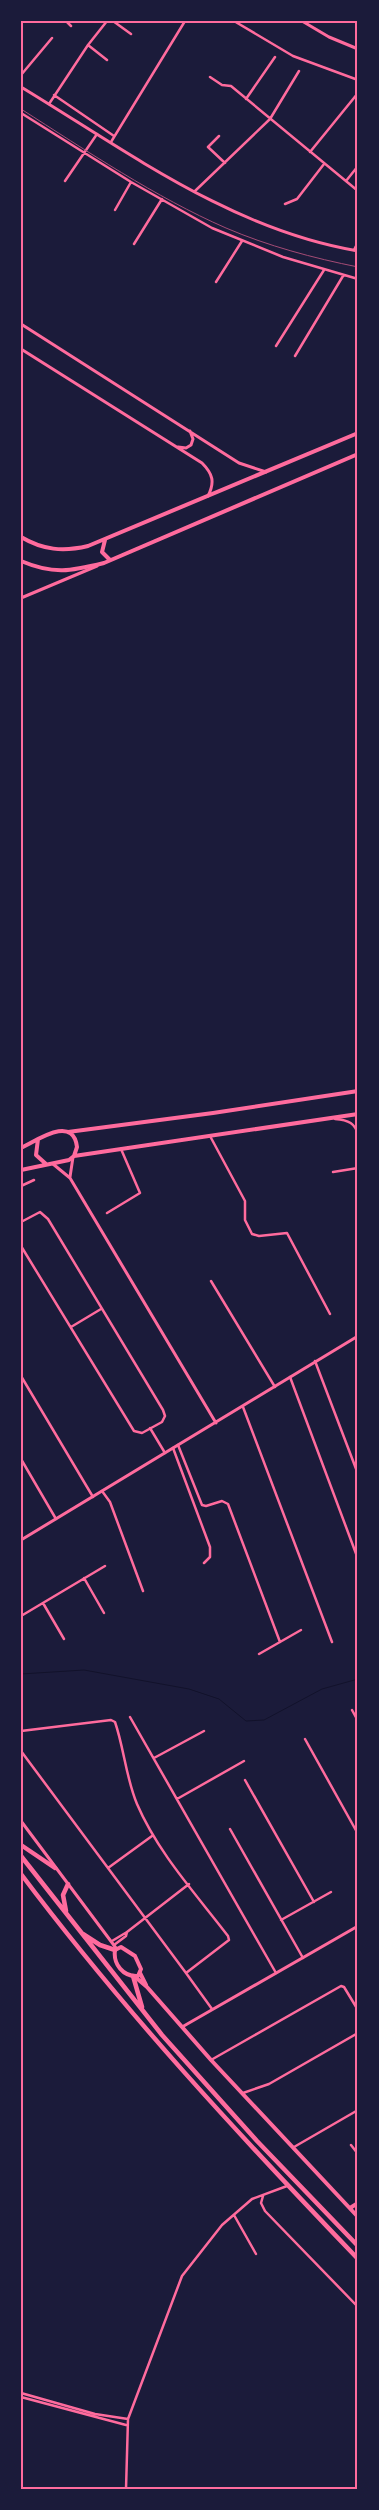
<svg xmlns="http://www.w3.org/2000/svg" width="379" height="2510" viewBox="0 0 379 2510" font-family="Raleway,sans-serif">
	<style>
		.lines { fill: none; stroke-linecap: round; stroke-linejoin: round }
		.stream { stroke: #12122b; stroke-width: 1 }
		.minor { stroke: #ff6b9d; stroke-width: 2.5 }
		.tertiary { stroke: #ff6b9d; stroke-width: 3 }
		.secondary { stroke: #ff6b9d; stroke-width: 4 }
		.primary { stroke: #ff6b9d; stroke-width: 4 }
		.motorway { stroke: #ff6b9d; stroke-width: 4.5 }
		.rail { stroke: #a44b75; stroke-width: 1 }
		.neatline { fill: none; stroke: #ff6b9d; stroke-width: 2 }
	</style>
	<rect width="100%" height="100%" fill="#1b1b3a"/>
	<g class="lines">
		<path class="stream" d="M21,1674L84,1670L189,1689L219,1699L246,1721L264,1720L322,1689L358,1679"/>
		<path class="minor" d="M66,21L71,26
			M113,21L131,34
			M234,21L293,56L358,80
			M88,45L107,60
			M21,75L52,38
			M210,77L222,85L231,86L358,191
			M54,95L114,136
			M246,99L275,57
			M49,104L88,45L107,21
			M21,113L131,182L212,228L283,257L358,279
			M219,136L208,147L225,163
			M111,142L185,21
			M310,152L358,93
			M65,181L97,134
			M346,181L358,166
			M195,191L270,119L299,71
			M285,204L297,199L324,164
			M115,210L131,182
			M134,244L162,199
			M354,250L358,242
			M216,282L242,241
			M276,346L324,270
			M295,356L343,276
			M335,1119C348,1120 356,1123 358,1136
			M210,1136L245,1201V1220L252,1234L259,1236L287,1233L330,1314
			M333,1172L358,1168
			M21,1186L34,1180
			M107,1213L140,1193L121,1149
			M21,1222L40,1212L48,1219L163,1410L165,1416L162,1422L142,1433L134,1431L21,1246
			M211,1281L275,1387
			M71,1327L101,1309
			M315,1361L358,1474
			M21,1376L93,1497
			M290,1377L358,1559
			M243,1407L332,1642
			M150,1428L165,1453
			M178,1445L202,1505L206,1506L222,1501L228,1504L280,1642
			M173,1448L210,1547V1557L204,1563
			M21,1459L56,1519
			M102,1491L110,1502L143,1591
			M84,1578L104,1613
			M43,1603L64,1639
			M21,1616L105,1566
			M259,1654L301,1630
			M352,1710L358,1721
			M130,1717L276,1973
			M21,1731L111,1720L115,1722C124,1748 126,1778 137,1804C158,1853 196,1894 228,1936L229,1940L186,1973L21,1751
			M305,1739L358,1834
			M154,1758L204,1731
			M245,1780L314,1902
			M177,1799L244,1761
			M230,1829L303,1958
			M108,1868L152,1836
			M281,1920L331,1892
			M112,1941L127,1932L189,1884
			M114,1945L126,1936L127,1932
			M186,1973L212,2009
			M211,2060L341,1986L344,1987L358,2010
			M243,2093L269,2084L358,2033
			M351,2145L358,2154
			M294,2147L358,2110
			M263,2196L261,2203L265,2211L358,2307
			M234,2215L256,2254
			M21,2393L95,2414L128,2419
			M21,2397L126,2425
			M126,2489L128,2419L182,2276L222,2225L252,2199L287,2186"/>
		<path class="tertiary" d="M302,21L329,37L358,49
			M21,87C127,151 232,230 358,251
			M21,324L239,463L266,472
			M21,349L202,463C213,474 215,482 208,496
			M178,447L186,448L191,445L193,439L190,431
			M21,598L97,566
			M53,1164L70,1178L216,1423
			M70,1177L73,1157
			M21,1540L358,1336
			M21,1821L116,1948
			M182,2027L358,1926"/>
		<path class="secondary" d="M21,537C43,550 63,552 88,546L358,433
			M105,540L102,552L110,560
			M21,561C54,575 71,571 104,563L358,454
			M121,1947L135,1956L141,1969L138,1976C123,1977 113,1964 115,1950Z
			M140,1973L146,1985
			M134,1976L147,1987L211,2060L358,2217
			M350,2208L358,2203"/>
		<path class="primary" d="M68,1132L213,1113L358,1091
			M38,1139L36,1155L46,1164
			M21,1148C36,1141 73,1114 77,1147L74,1156L69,1160L21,1170
			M74,1156L358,1114"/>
		<path class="motorway" d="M21,1845L55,1868
			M21,1856L162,2035L257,2141L358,2246
			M21,1874C124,2011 239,2135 358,2259
			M66,1911L63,1895L68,1884
			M83,1934L100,1945L115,1950
			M133,1976L142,2007"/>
		<path class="rail" d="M21,109C87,151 155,197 226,228C268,246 313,258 358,267"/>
	</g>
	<rect width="379" height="2510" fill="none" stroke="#1b1b3a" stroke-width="45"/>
	<rect x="22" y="22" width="334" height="2466" class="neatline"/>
</svg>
